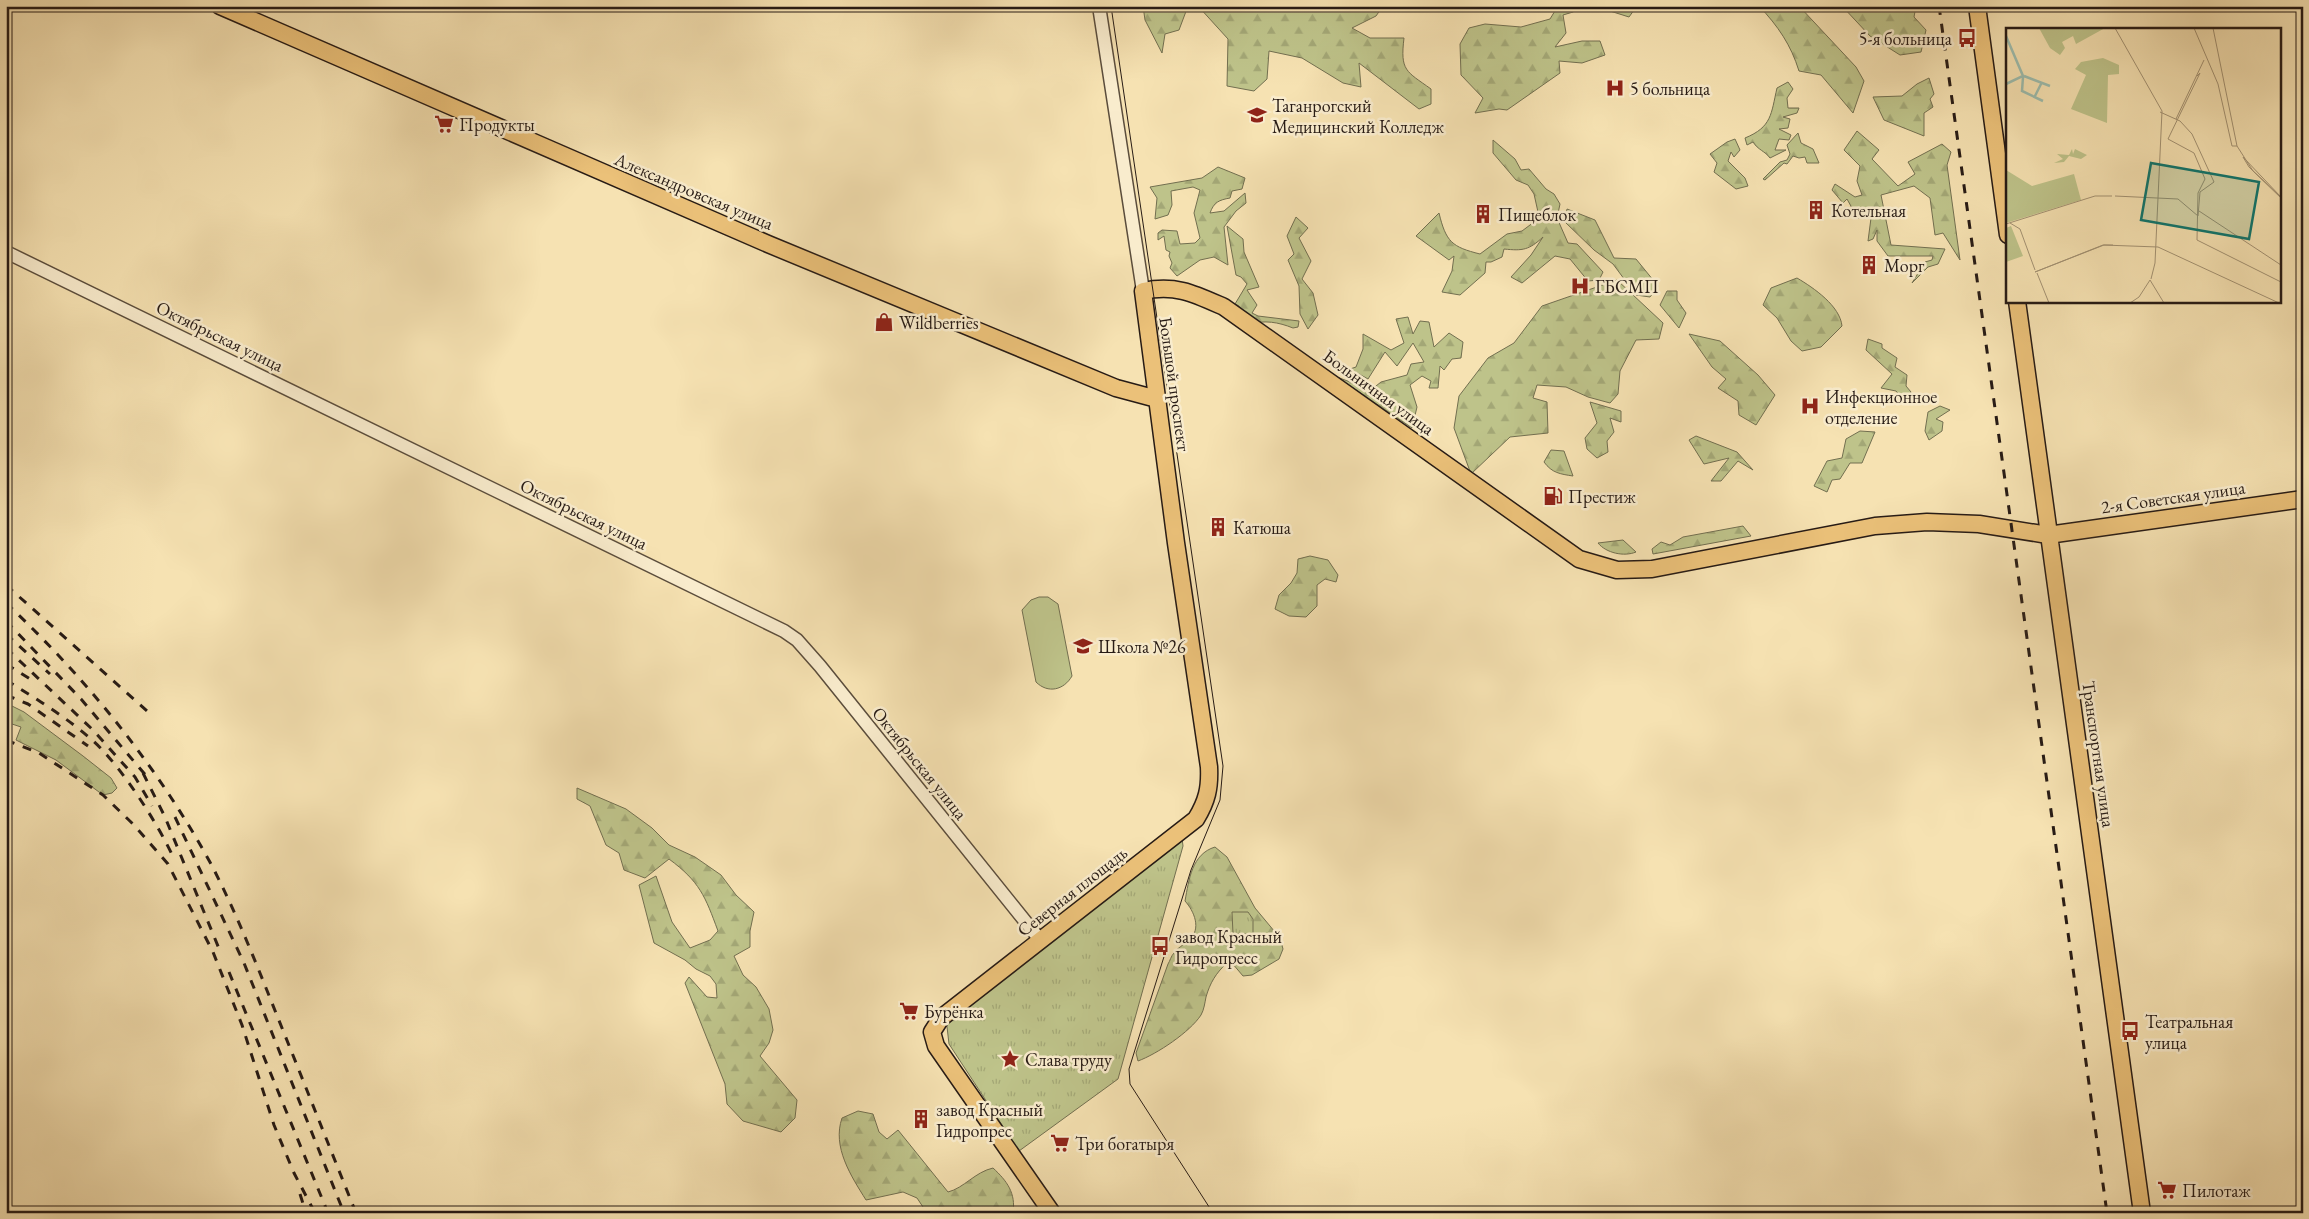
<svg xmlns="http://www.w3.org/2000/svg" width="2309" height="1219" viewBox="0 0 2309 1219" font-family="'EB Garamond',serif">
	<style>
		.grass { fill: #bec38a; stroke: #726f50 }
		.forest { fill: url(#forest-firs); stroke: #726f50 }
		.park { fill: url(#park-tufts); stroke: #726f50 }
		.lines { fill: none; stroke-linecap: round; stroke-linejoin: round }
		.minor-casing { stroke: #5b4d3c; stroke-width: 15 }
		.major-casing { stroke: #271b15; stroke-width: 19 }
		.minor { stroke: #f9eccd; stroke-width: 12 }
		.major { stroke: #ebc179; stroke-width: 16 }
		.tram { stroke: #271b15; stroke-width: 1 }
		.rail { stroke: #271b15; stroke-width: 3; stroke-dasharray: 9 9; stroke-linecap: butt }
		.labels { text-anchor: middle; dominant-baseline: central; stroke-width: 5; stroke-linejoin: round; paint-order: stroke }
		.poi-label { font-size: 18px; fill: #271b15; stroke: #f9eccd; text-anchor: start }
		.street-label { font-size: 18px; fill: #271b15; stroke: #f9eccd }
		.inset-river { fill: none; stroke: #9dbdae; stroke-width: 2.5 }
		.inset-road { fill: none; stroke: #a39273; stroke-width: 1 }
		.view { fill: #0f766e; fill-opacity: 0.15; stroke: #0f766e; stroke-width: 2.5 }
		.inset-edge { fill: none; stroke: #271b15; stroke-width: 2.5 }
	</style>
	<defs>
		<pattern id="forest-firs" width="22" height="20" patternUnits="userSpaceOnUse" patternTransform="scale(1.25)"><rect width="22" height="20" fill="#bec38a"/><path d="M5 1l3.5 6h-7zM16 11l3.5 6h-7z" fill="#a3a776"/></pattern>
		<pattern id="park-tufts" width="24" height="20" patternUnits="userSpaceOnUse" patternTransform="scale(1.25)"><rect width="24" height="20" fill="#bec38a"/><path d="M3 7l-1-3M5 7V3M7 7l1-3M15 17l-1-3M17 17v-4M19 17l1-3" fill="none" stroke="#a3a776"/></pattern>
	</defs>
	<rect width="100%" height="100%" fill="#f6e2b2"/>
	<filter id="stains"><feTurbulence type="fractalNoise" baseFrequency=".004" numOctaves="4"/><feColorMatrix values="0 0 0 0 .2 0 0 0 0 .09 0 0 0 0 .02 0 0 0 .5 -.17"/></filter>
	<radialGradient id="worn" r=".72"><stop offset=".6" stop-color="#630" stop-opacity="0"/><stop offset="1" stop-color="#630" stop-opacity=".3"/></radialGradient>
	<path class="grass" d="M1039,597H1048L1058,604L1072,676C1064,690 1048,694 1036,682L1022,610L1031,600Z"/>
	<path class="forest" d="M1143,6H1188L1179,30L1165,34L1162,53L1145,20Z
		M1198,6H1383L1376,16L1352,28L1370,38H1404C1400,71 1406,71 1431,89V104L1419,109L1359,63L1361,87L1343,83L1302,58L1269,51L1267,79L1254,91L1227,86L1228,39Z
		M1558,6H1581L1573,12L1563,15L1566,33L1555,47L1582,41H1600L1605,55L1582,63L1559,61L1560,73L1507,110L1499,109L1475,113L1483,98L1461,75L1460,44L1469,28L1485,24L1521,27L1550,19Z
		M1609,6H1637L1629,17L1610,11Z
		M1759,6H1799L1856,67L1864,81L1853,113L1821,75L1799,71C1791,45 1778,26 1759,6Z
		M1842,6H1916L1914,17L1926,30L1921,52L1900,55L1870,36Z
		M1929,78L1934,94L1930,99L1933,107L1924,113V136L1884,120L1873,97L1902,96L1917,84Z
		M1788,82L1793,89L1787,98L1788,108H1799L1797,113L1783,117L1790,119L1788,128L1779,129L1791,135L1789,140L1779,139L1775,150H1786L1770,158C1765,151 1758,150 1753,142L1747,145L1745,138C1772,127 1771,114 1777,88Z
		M1857,131L1879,150L1872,159L1898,186L1915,174L1908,162L1942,144L1951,152L1947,165L1960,260L1943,233L1935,235L1930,198L1914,186L1881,195L1891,245L1945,249L1938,264L1928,267L1912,283L1925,262L1932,260L1933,256H1888L1877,241V230L1873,239L1868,241L1871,218L1867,208L1858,219L1847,199L1843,203L1832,190L1835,184L1855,197L1862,195L1857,181L1860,166L1844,150Z
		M1798,133L1801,143L1813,149L1819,163H1807L1805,157L1799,158L1793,156L1787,164L1784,163L1765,180L1763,179L1780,162L1787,160L1790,154L1787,145Z
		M1735,139L1740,150L1734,157L1731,152L1728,161L1745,178L1748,186L1736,189L1714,172L1717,163L1710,154L1727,142Z
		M1493,140L1515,159L1521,170L1529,169L1546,189L1554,194L1560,204L1557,218L1568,243L1577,244L1603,272L1599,280L1588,281L1570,259L1555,256L1522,283L1511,277L1531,255L1543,237C1529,250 1523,251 1504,249L1502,257L1491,262H1486L1485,273L1460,295L1442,292L1452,271L1454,256L1449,260L1416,236L1439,213C1446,242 1452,247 1480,254L1507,234L1522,231L1534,222L1538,212L1534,194L1528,185L1516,180L1493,153Z
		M1218,167L1245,178L1242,189L1232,191L1230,198C1219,200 1214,202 1210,213L1224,211L1245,193L1246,203L1236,211L1224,227L1228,265L1214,257L1200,260L1177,276L1170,268L1172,263L1169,256L1170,252L1166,250L1164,236L1158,240V233L1162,230L1177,231L1180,244L1195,243L1200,238L1194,213L1200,190L1193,187L1171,191L1172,205L1168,215L1155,219L1157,198L1150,187L1202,178Z
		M1567,209L1595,220L1614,258L1636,259L1658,286L1650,297L1636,295L1613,264L1594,250L1565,222Z
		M1296,217L1308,228L1299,238L1311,261L1302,279L1313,293L1318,315L1308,329L1300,314L1299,286L1288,260L1294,254L1287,236Z
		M1227,226L1243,239L1244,252L1259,287L1247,290L1257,305L1252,313L1258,316L1299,321L1298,327L1293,328C1278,322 1265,320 1249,324L1239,306L1235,304L1247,284L1241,277L1236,275Z
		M1797,278C1814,288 1840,306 1842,326L1821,347L1802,351L1791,341L1777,318L1763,305L1771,288Z
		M1617,280L1663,323L1659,339L1636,340L1620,371L1618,394L1610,403L1588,397L1566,387L1537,385L1533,398L1547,402L1548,433L1510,437L1471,474L1454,428L1459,396L1488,358L1514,343L1542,306Z
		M1667,291H1677V300L1686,313L1679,328L1660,305Z
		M1408,317L1413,334L1420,321L1429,322L1434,347L1449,333L1463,342L1461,358L1452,359L1444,370L1440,366L1438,388H1429L1431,381L1422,376L1410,385L1417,407L1412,428L1337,377L1371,390L1381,382L1407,375L1411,364L1424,362L1413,343L1397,366L1385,352L1368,379L1350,369L1356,367L1363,349V334L1391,350L1404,343L1396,319Z
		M1689,334L1720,341L1758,375L1775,395L1756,425L1739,415L1738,401L1718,388L1726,379L1712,367Z
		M1868,339L1882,344V348L1897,358L1895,367L1907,375L1906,386L1911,392L1907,404L1896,391L1881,388L1892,374L1866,350Z
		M1590,402L1621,411V422L1610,418L1614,432L1607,441L1608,452L1597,458L1587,449L1585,438L1597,423Z
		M1940,406L1950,410L1936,419L1943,422L1942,431L1929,440L1925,431L1928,412Z
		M1860,431L1875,432L1862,463H1850L1840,479L1832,480L1827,492L1814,486L1827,461L1842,458L1846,439Z
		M1696,436L1737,452L1753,470L1738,461L1721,481H1711L1729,458L1704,464L1689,440Z
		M1551,450L1564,451L1573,476C1560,474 1552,473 1544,462Z
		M1743,526L1751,536L1653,554L1652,549L1661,542L1670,545L1683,537Z
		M1623,540L1636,552C1624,557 1606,553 1598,543Z
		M1310,556L1328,560L1338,575L1336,582L1325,579L1317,585V606L1306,617L1289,616L1275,609L1279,595L1291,583L1297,573L1298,559Z
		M6,703L24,712L83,756L111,778L117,788L112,793L103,795L56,760L16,740L21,727L6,722Z
		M577,788L626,809L652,828L669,845L695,857L721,875L736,895L754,912L750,931V947L734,956L743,975L756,987L769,1009L773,1030L769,1043L760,1056L797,1100L795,1118L781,1132L743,1121L727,1104L725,1084L685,983L689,977L707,997L717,998L716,984L710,976L696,969L685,960L654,943L639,885L656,876L672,922L690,948L710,940L718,931C705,896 700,882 669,859L645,878L624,870L619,853L606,845L590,806L577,799Z
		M1215,847L1227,857L1255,908L1280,938L1283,949L1279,959L1252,975L1243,976L1232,963L1226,964C1216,973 1210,983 1206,997C1205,1002 1204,1010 1201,1015C1190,1032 1157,1054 1138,1061L1136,1053L1168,964C1170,961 1171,956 1174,953C1177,948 1184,945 1189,940C1202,929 1194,911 1185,901C1189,879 1192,854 1215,847Z
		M858,1111L873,1114L879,1132L887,1139L898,1130L948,1192C964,1188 975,1172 993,1168C1007,1181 1016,1193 1013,1213H927L917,1198L903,1192L866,1200C851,1176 832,1147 842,1118Z"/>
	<path class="park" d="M1182,838L1183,846L1118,1079L1019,1151L949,1044L946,1018Z
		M1232,912H1248L1253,919V934H1233Z"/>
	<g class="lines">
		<g class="minor-casing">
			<path id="minor" d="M1099,6L1143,291
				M6,252L784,631L797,640L820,666L1041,941"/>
		</g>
		<g class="major-casing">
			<path id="major" d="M220,6L768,244L1116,388L1157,399
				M1977,6L2008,235
				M2017,301L2142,1213
				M1052,1213L936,1046L932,1032L941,1018L1196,819C1207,801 1210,788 1209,767L1176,543L1143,291C1176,284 1195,294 1224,307L1579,559L1617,570L1652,569L1875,526L1927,522L1979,524L2048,535L2303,499"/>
		</g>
		<use href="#minor" class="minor"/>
		<use href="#major" class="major"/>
		<path class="tram" d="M1111,6L1223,766L1220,800L1191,870L1129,1069L1130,1084L1213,1213"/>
		<path class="rail" d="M1939,6L2107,1213
			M6,585L147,711
			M6,603C87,679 158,767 211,864C236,912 256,963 276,1013C303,1080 329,1146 356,1213
			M6,621L81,699L148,778
			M6,634L50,674
			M6,648L92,729L135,777L152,806
			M6,664L35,682
			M6,680C35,698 66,717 91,739C120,764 159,825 174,859
			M6,695L28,704L88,746
			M6,740L39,753L103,795L134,825L168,864L213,952L242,1025L274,1125L294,1173L315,1213
			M143,773L165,817L220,951
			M175,817L244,963L344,1213
			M229,972L328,1213
			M300,1194L306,1213"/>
	</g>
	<defs>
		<g id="bus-bare" transform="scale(1.5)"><path d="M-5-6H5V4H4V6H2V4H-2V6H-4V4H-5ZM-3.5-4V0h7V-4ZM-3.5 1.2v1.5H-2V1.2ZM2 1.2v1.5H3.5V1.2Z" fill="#8f2418" stroke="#f9eccd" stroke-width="2.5" paint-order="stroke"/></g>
		<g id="hospital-bare" transform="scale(1.5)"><path d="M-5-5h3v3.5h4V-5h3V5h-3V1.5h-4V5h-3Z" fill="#8f2418" stroke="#f9eccd" stroke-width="2.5" paint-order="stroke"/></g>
		<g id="university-bare" transform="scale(1.5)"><path d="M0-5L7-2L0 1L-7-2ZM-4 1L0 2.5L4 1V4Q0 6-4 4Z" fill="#8f2418" stroke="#f9eccd" stroke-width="2.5" paint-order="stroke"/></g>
		<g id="supermarket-bare" transform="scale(1.5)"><path d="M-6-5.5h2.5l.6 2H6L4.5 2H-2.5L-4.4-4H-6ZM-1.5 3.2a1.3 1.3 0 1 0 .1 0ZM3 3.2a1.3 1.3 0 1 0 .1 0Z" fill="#8f2418" stroke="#f9eccd" stroke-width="2.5" paint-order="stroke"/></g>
		<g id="building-bare" transform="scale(1.5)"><path d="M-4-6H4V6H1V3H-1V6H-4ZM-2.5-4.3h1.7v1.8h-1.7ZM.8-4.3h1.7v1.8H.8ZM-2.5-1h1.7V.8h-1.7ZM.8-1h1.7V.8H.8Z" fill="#8f2418" stroke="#f9eccd" stroke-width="2.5" paint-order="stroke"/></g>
		<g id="shop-bare" transform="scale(1.5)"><path d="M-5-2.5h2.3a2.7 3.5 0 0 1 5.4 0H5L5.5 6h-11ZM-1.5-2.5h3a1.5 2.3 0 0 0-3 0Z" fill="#8f2418" stroke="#f9eccd" stroke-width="2.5" paint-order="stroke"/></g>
		<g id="fuel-bare" transform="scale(1.5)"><path d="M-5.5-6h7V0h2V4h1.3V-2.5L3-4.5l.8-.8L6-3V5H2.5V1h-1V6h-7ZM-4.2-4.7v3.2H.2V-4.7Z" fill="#8f2418" stroke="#f9eccd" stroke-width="2.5" paint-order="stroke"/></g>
		<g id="school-bare" transform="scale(1.5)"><path d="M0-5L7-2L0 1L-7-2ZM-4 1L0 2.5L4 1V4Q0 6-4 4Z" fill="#8f2418" stroke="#f9eccd" stroke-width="2.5" paint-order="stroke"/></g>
		<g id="sight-bare" transform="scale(1.5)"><path d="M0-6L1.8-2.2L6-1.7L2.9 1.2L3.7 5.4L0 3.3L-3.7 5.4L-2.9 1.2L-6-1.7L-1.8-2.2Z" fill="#8f2418" stroke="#f9eccd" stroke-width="2.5" paint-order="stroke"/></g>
	</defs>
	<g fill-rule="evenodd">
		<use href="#bus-bare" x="1967" y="38"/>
		<use href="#hospital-bare" x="1615" y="88"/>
		<use href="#university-bare" x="1257" y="115"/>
		<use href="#supermarket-bare" x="444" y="124"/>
		<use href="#building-bare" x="1816" y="210"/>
		<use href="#building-bare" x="1483" y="214"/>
		<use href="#building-bare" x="1869" y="265"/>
		<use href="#hospital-bare" x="1580" y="286"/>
		<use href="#shop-bare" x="884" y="322"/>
		<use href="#hospital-bare" x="1810" y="406"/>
		<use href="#fuel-bare" x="1553" y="496"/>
		<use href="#building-bare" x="1218" y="527"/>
		<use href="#school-bare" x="1083" y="646"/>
		<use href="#bus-bare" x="1160" y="946"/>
		<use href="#supermarket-bare" x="909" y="1011"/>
		<use href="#bus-bare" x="2130" y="1031"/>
		<use href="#sight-bare" x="1010" y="1059"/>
		<use href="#building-bare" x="921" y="1119"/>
		<use href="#supermarket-bare" x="1060" y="1143"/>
		<use href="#supermarket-bare" x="2167" y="1190"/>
	</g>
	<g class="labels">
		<g class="poi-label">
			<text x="1952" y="38" text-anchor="end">5-я больница</text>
			<text x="1630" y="88">5 больница</text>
			<text x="1272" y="105">Таганрогский<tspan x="1272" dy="21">Медицинский Колледж</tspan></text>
			<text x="459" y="124">Продукты</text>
			<text x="1831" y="210">Котельная</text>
			<text x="1498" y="214">Пищеблок</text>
			<text x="1884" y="265">Морг</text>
			<text x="1595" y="286">ГБСМП</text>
			<text x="899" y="322">Wildberries</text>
			<text x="1825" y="396">Инфекционное<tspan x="1825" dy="21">отделение</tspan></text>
			<text x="1568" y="496">Престиж</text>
			<text x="1233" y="527">Катюша</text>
			<text x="1098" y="646">Школа №26</text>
			<text x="1175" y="936">завод Красный<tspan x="1175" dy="21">Гидропресс</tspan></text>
			<text x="924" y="1011">Бурёнка</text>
			<text x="2145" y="1021">Театральная<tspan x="2145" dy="21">улица</tspan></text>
			<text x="1025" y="1059">Слава труду</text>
			<text x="936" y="1109">завод Красный<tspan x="936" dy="21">Гидропрес</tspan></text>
			<text x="1075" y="1143">Три богатыря</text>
			<text x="2182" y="1190">Пилотаж</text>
		</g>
		<g class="street-label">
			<text transform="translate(694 191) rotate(23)">Александровская улица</text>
			<text transform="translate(220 336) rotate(26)">Октябрьская улица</text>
			<text transform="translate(1175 384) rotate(82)">Большой проспект</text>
			<text transform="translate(1379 392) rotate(36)">Больничная улица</text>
			<text transform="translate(2173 497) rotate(-8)">2-я Советская улица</text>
			<text transform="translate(584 514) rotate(26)">Октябрьская улица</text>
			<text transform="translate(2099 754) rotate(82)">Транспортная улица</text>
			<text transform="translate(920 763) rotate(51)">Октябрьская улица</text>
			<text transform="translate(1072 891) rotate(-38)">Северная площадь</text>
		</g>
	</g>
	<g transform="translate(2006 28)">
		<rect width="275" height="275" fill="#f6e2b2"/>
		<path d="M66,121L67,126L69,121L81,127L75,131L63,128L58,134L48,135L57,131L51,126L63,127Z" fill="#bec38a"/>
		<path d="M33,0H99L70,16L67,8L56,14L59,20L54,27L44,20Z" fill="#bec38a"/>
		<path d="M5,198L17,228L0,234V200Z" fill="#bec38a"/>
		<path d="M97,30L113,37V46L102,47L101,95L65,81L80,47L69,41L75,34ZM0,142L26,158L68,146L75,172L0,195Z" fill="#bec38a"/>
		<path class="inset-river" d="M0,8L17,48L0,56M18,48L44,58M17,49L16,63L37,73M29,68L36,54"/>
		<path class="inset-road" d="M109,0L156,83M188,0L212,56L226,118H231M207,0L231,118L247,143L275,170M191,48L194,45L162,111L188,125L199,151L192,165L191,212L275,254M170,91L198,32M109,168L172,171L192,188L194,164L208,154L186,106L174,93L154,84M275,169L237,129L243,139L275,169M193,183L275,237M4,195L14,201L29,242M0,196L89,168H106M107,217H98L29,244L97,217L152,219L273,275M31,245L43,275M145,251L149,235L156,83M144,252L158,275M124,275L133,269L144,252"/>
		<path class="view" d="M145,135L253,154L243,211L135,192Z"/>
		<rect width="275" height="275" class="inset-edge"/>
	</g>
	<rect width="2309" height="1219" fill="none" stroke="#f6e2b2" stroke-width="25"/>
	<rect x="8" y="8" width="2294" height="1204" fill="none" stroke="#271b15" stroke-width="2.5"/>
	<rect x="12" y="12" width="2284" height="1194" fill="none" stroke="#271b15"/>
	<rect width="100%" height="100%" filter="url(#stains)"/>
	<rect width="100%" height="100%" fill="url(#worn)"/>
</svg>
